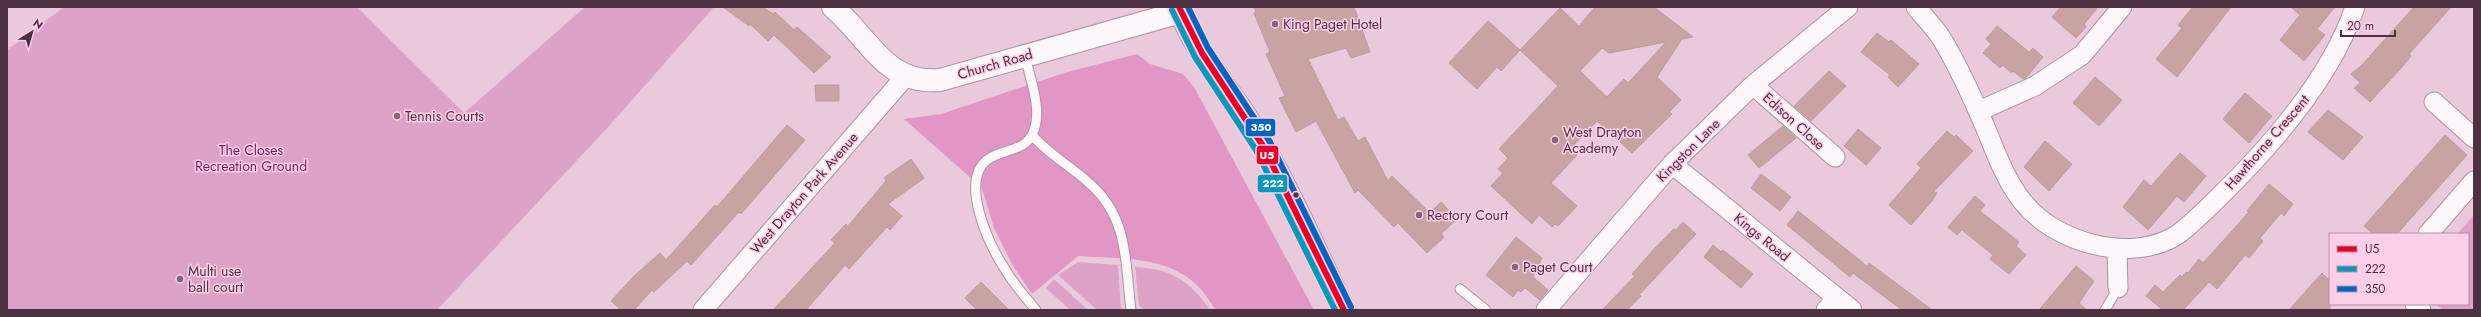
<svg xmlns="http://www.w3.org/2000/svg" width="2481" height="317" viewBox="0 0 2481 317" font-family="Jost,sans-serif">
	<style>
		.green { fill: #dda2c7 }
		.forest { fill: #e196c6 }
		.building { fill: #c9a3a3; stroke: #b89c9f; fill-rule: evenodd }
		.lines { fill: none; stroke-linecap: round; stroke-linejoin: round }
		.service-casing { stroke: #ad92a3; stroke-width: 11 }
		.minor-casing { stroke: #ad92a3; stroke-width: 21 }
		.tertiary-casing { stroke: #ad92a3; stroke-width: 24 }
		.service { stroke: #fcf7fa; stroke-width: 9 }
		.minor { stroke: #fcf7fa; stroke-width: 19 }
		.tertiary { stroke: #fcf7fa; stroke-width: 22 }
		.bus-1-casing { stroke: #fccfe9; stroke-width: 9 }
		.bus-2-casing { stroke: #fccfe9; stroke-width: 9 }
		.bus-3-casing { stroke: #fccfe9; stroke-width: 9 }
		.bus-1 { stroke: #e4002b; stroke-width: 6 }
		.bus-2 { stroke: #0c97b9; stroke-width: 6 }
		.bus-3 { stroke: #0065bd; stroke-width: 6 }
		.poi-dot { fill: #856679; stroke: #fccfe9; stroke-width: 1.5 }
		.bus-dot { fill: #4e3043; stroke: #fccfe9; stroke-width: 1.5 }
		.labels { text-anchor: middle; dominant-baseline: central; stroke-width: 3; stroke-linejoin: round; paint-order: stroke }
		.poi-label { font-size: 14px; fill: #4e3043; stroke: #fccfe9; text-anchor: start }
		.street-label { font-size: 14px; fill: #4e3043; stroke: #fccfe9 }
		.park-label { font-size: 14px; fill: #7a175f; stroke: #fccfe9 }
		.line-badge { stroke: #fccfe9; stroke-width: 1.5 }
		.badge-label { font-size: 11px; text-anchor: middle; font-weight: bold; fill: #fff }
	</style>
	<rect width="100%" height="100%" fill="#eac9dd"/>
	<path class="green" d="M64,7H357L464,113L585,7H714L610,125L437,310H7V50Z
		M2474,215V310H2443L2436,304H2468V234H2457Z
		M1078,262L1118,265L1121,310H1097L1058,275Z
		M1135,267C1172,269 1189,280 1210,310H1144L1139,305Z
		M1054,279L1088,310H1070L1046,288Z"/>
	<path class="forest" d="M1137,54L1150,64L1183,74L1194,87L1314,310H1216C1210,302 1204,292 1197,285C1165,255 1119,259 1078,256L1032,294L1013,266L994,228L982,188L904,119L941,114L1064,73Z"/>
	<path class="building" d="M723,7H762L773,14L775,12L794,30L797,27L831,57L814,73L774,35L768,41L750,24L749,26Z
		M1254,7H1354L1370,52L1351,58L1346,48L1308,59L1338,120L1344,117L1358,141L1365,137L1388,181L1392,176L1430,213L1441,202L1457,219L1441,234L1444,237L1427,253L1398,223L1394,227L1358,190L1355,193L1316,121L1296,132L1279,98L1285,96L1266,54L1270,52L1254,13L1256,12Z
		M1595,7H1654L1693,37L1682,39L1657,77L1681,100L1669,112L1672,114L1632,153L1597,121L1570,149L1577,155L1551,183L1577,206L1558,226L1555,224L1552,227L1539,215L1532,224L1491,186L1503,173L1498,169L1508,158L1499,149L1558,86L1520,50L1560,8L1579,26ZM1666,42L1628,83L1624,79L1607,97L1580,71L1602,48L1609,53Z
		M2061,7H2098L2084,24L2086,27L2076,38L2052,17Z
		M2193,7H2231L2177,77L2156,59L2182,28L2178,25Z
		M2291,7H2335L2317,29L2325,35L2304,61L2280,40L2300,15Z
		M2414,7H2451L2409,54L2411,56L2402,67L2370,102L2354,88L2360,83L2351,74L2361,66Z
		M1488,21L1520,50L1501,71L1497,67L1477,89L1449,63Z
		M1997,26L2029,52L2033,48L2043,57L2025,79H2023L2013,71L2011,73L2003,65L2000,68L1983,53L1991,44L1986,39Z
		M1877,33L1889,42L1891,40L1919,64L1898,87L1888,77L1890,75L1861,52Z
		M1829,71L1846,86L1811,121L1794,106Z
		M2095,77L2122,100L2099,126L2073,103Z
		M815,85H839V101H816Z
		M2245,93L2272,116L2249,143L2223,119Z
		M2328,110L2363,137L2343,160L2308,132Z
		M787,125L805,140L741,214L739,212L691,265L687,261L654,292L652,290L634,310H621L611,301L634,276L660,253L666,260L715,205L717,207Z
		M1783,126L1796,138L1759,168L1748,155Z
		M1858,129L1881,148L1866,165L1844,146Z
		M1947,131L1954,137L1956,135L1973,151L1934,191L1937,193L1931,202L1911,225L1889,205L1921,168L1917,164Z
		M2445,135L2467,155L2397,234H2373L2364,226Z
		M2045,141L2072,164L2049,191L2024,167Z
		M2180,153L2206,176L2184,202L2177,196L2148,230L2123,207L2144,180L2151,186Z
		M911,159L924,178L888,204L902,216L890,230L887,227L849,269L845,265L806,310H773L835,243L831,240L846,224L848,226L886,181L884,178Z
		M1761,174L1791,197L1780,211L1751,188Z
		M2269,184L2293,204L2284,216L2281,213L2260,238L2263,241L2249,258L2245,255L2217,289L2209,282L2183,310H2163L2146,296L2155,285L2163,292L2180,275L2182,277L2186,272L2188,273L2199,259L2203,263L2249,212L2247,211Z
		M1975,196L1985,205L1980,211L2019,242L2016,246L2026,255L2009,274L1990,259L1993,255L1962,230L1957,235L1948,227Z
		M1798,211L1867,266L1869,263L1932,310H1902L1853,273L1850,277L1787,225Z
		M1683,222L1696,234L1639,295L1641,296L1627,310H1602L1635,276L1632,274L1655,248L1674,229L1676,230Z
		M1516,237L1542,258L1533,277L1548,290L1540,300L1525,288L1521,292L1518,290L1513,297L1486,275Z
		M1713,245L1721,252L1723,250L1753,274L1741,288L1704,257Z
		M2076,266L2094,281L2079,303L2087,310H2039Z
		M2322,273L2330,281V310H2289Z
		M981,282L1009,310H977L965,298Z"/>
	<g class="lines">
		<g class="service-casing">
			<path id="service" d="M1025,56C1030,79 1043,110 1033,133C1025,152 1001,149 987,160C960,181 988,243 1003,266C1012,282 1024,296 1036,310
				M1032,135C1048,154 1072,167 1090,184C1129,218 1125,263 1131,310
				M1460,289L1486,310
				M2105,310L2118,288"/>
		</g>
		<g class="minor-casing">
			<path id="minor" d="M1916,7C1924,17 1933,26 1940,36C1955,60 1968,88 1979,113C1993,143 2002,176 2023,202C2055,243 2131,264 2177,235C2192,224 2207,209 2220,196C2272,145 2332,76 2355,7
				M1753,85L1835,157
				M2434,102L2474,138
				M1979,111L2035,86L2082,55L2122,7
				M1672,164L1852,310
				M2428,234L2474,181
				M2117,249L2118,288
				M2415,304L2421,310
				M703,310L905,77
				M1546,310L1672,164L1753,85L1848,7
				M1826,310L1837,298"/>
		</g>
		<g class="tertiary-casing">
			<path id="tertiary" d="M833,7C869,38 886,85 940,80L1181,12
				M1179,7C1194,51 1226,84 1250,123C1286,183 1314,247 1344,310"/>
		</g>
		<use href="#service" class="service"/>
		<use href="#minor" class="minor"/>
		<use href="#tertiary" class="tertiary"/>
		<g class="bus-1-casing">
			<path id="bus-1" d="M1179,7L1202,53L1263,146L1344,310"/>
		</g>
		<g class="bus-2-casing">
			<path id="bus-2" d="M1172,10L1195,57L1256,150L1335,310"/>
		</g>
		<g class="bus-3-casing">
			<path id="bus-3" d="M1188,7L1208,48L1270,142L1351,307"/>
		</g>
		<use href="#bus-1" class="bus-1"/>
		<use href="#bus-2" class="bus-2"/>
		<use href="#bus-3" class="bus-3"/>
	</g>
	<g class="poi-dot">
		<circle cx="1275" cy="24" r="4"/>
		<circle cx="397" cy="116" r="4"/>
		<circle cx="1555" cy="140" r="4"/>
		<circle cx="1419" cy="215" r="4"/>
		<circle cx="1515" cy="267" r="4"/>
		<circle cx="180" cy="279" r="4"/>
	</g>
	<circle class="bus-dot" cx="1296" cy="195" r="3.5"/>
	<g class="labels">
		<g class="poi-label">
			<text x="1283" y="24">King Paget Hotel</text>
			<text x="405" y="116">Tennis Courts</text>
			<text x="1563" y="132">West Drayton<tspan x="1563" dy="16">Academy</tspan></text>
			<text x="1427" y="215">Rectory Court</text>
			<text x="1523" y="267">Paget Court</text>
			<text x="188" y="271">Multi use<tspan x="188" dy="16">ball court</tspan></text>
		</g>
		<g class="street-label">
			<text transform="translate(995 64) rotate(-16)">Church Road</text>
			<text transform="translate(1794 121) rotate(42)">Edison Close</text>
			<text transform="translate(2267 142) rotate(-49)">Hawthorne Crescent</text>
			<text transform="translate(1688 150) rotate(-45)">Kingston Lane</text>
			<text transform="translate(804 193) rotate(-49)">West Drayton Park Avenue</text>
			<text transform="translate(1762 237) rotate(39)">Kings Road</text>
		</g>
		<g class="park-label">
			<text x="251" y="150">The Closes<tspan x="251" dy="16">Recreation Ground</tspan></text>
		</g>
	</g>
	<g class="line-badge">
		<rect x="1245" y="118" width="31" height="19" rx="4" fill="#0065bd"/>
		<rect x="1256" y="145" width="23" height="20" rx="4" fill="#e4002b"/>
		<rect x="1257" y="174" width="31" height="19" rx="4" fill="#0c97b9"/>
	</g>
	<g class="badge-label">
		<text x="1261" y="131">350</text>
		<text x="1267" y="159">U5</text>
		<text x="1273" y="187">222</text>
	</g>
	<rect width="2481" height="317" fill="none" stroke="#4e3043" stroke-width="16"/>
	<rect x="2329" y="233" width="140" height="72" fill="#fccfe9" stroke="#b68fa7"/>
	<rect x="2337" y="246" width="20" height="6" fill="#e4002b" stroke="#b68fa7"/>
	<text x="2365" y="253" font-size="12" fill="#4e3043">U5</text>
	<rect x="2337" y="266" width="20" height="6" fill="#0c97b9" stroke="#b68fa7"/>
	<text x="2365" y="273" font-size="12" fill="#4e3043">222</text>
	<rect x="2337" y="286" width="20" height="6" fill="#0065bd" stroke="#b68fa7"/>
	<text x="2365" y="293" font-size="12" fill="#4e3043">350</text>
	<g transform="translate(32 32) rotate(37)" stroke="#fccfe9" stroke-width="3" paint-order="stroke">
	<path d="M0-3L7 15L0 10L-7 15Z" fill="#4e3043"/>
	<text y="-6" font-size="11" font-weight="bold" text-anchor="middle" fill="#4e3043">N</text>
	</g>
	<path d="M2341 30v6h54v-6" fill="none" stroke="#4e3043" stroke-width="2"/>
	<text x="2347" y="30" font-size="12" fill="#4e3043" stroke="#fccfe9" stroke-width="3" paint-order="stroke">20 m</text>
</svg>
